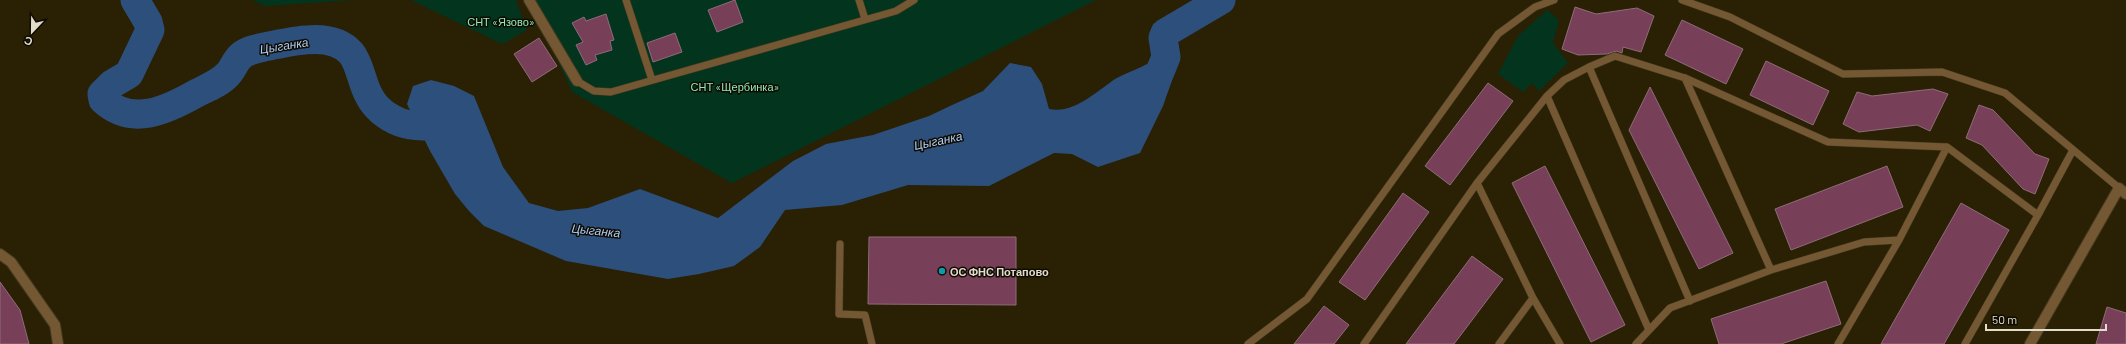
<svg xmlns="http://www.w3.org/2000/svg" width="2126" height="344" viewBox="0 0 2126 344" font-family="Barlow,sans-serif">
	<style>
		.green { fill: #03351e }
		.water { fill: #2d4f7b }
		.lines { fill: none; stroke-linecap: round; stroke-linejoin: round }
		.river { stroke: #2d4f7b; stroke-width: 29 }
		.building { fill: #773f58; stroke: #8e6c79 }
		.service-casing { stroke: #443a1f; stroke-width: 8 }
		.minor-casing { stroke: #443a1f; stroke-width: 12 }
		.service { stroke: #745733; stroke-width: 7 }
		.minor { stroke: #745733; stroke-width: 10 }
		.culture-dot { fill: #0f9aa8; stroke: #0f0b02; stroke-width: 1.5 }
		.labels { text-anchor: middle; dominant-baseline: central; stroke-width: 3; stroke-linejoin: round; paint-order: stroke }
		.park-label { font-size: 11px; fill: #8fe9b5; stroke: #0f0b02 }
		.poi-label { font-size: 11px; font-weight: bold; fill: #e2dccb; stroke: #0f0b02; text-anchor: start }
		.water-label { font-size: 12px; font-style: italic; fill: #afcef8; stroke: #0f0b02 }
	</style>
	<rect width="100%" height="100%" fill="#2a2003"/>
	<path class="green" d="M252,0H353L265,6Z
		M411,0H516L527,30L502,44Z
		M530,0H1096L732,183L572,92Z
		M1547,10L1559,20L1553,43L1568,63L1539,91L1532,83L1523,92L1498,74L1518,36Z"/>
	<path class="water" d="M1010,63L1031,67L1042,84L1049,109C1074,114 1096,92 1115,79C1126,73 1138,69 1149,63L1162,68L1171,83L1163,106L1140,153L1098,167L1072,154L1054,153L989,186L908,185L842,205L785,210L760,247L734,266L699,274L668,279L566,261L484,226L469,211L455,194L430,151L407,104L413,86L431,80L454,86L474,96L503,167L529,203L558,211L588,208L640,189L718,218L793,161L826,144L873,135L929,116L950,106L983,91Z"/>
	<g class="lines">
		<path class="river" d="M135,0L148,22L150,30L129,74L112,84L102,94L103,100C132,127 167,110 197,93C207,88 220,83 228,74C232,70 234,64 238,59C244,51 255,49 264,47C290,42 331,30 351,53C357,60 360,72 363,81C368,97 375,109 391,118C412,131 435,123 458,129
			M1146,106L1166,57L1163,38L1165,33L1221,0"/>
	</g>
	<path class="building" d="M735,0L743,22L717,32L708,10Z
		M1575,7L1596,14L1637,8L1654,16L1641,52L1623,47L1622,53L1616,51L1607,54L1578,55L1562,49Z
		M606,14L614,40L610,41L612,50L595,55L597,60L586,65L576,45L583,42L572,23L584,17L586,21Z
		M1682,20L1743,49L1726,84L1665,55Z
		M675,33L682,52L653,62L647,43Z
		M539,38L557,66L532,82L514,54Z
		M1766,61L1829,91L1813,125L1750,95Z
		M1488,83L1513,101L1450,185L1425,166Z
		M1650,87L1733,253L1699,269L1629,130Z
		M1933,89L1948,94L1930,131L1917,125L1859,132L1843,124L1857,92L1872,96Z
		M1979,105L1993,110L2035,154L2049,159L2035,194L2023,189L1982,145L1966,138Z
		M1545,166L1625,325L1591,342L1512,183Z
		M1887,166L1903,207L1791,250L1775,209Z
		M1403,193L1429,212L1365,300L1339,282Z
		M1961,203L2009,230L1944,344H1881Z
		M869,237H1016V305L868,304Z
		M1472,256L1503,279L1454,344H1406Z
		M1826,281L1841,324L1781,344H1719L1711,319Z
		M0,282L20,310L29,344H0Z
		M1324,306L1349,325L1334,344H1294Z
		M2107,307L2126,313V344H2096Z"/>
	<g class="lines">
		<g class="service-casing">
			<path id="service" d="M626,0L652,80
				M859,0L865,19
				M1682,0L1730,17L1843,74L1942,72L2005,93L2119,188
				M1589,67L1690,301
				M1685,78L1771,270
				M577,81L594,91L611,92L896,11L914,0
				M1547,96L1649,330
				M1477,183L1533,298L1560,344
				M840,244L839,314L865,315L872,344
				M1248,344L1307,299L1498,34L1535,7L1554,0
				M1364,344L1477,183L1547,96L1564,80L1589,67L1615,56L1685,78L1828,142L1947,147L2038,215L2073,150
				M1499,344L1533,298
				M1636,344L1670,308L1771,270L1864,242L1899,240L1947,147
				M1838,344L1899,240
				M1965,344L2038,215"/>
		</g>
		<g class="minor-casing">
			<path id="minor" d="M529,0L577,81
				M0,254L11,262L55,325L58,344
				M2030,344L2119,188L2126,194"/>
		</g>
		<use href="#service" class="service"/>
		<use href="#minor" class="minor"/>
	</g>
	<circle class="culture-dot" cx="942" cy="271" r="4"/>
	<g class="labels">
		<g class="park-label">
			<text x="501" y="21">СНТ «Язово»</text>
			<text x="735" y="86">СНТ «Щербинка»</text>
		</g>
		<g class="poi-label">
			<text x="950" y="271">ОС ФНС Потапово</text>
		</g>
		<g class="water-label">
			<text transform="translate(284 45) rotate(-9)">Цыганка</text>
			<text transform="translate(938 140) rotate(-12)">Цыганка</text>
			<text transform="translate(596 230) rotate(6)">Цыганка</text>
		</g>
	</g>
	<g transform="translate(32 32) rotate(202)" stroke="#0f0b02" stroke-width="3" paint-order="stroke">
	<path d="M0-3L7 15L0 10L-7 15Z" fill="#e2dccb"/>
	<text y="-6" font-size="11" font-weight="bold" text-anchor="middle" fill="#e2dccb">С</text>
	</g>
	<path d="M1986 324v6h120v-6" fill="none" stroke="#e2dccb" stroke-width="2"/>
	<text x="1992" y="324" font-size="12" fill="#e2dccb" stroke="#0f0b02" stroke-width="3" paint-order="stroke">50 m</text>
</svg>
